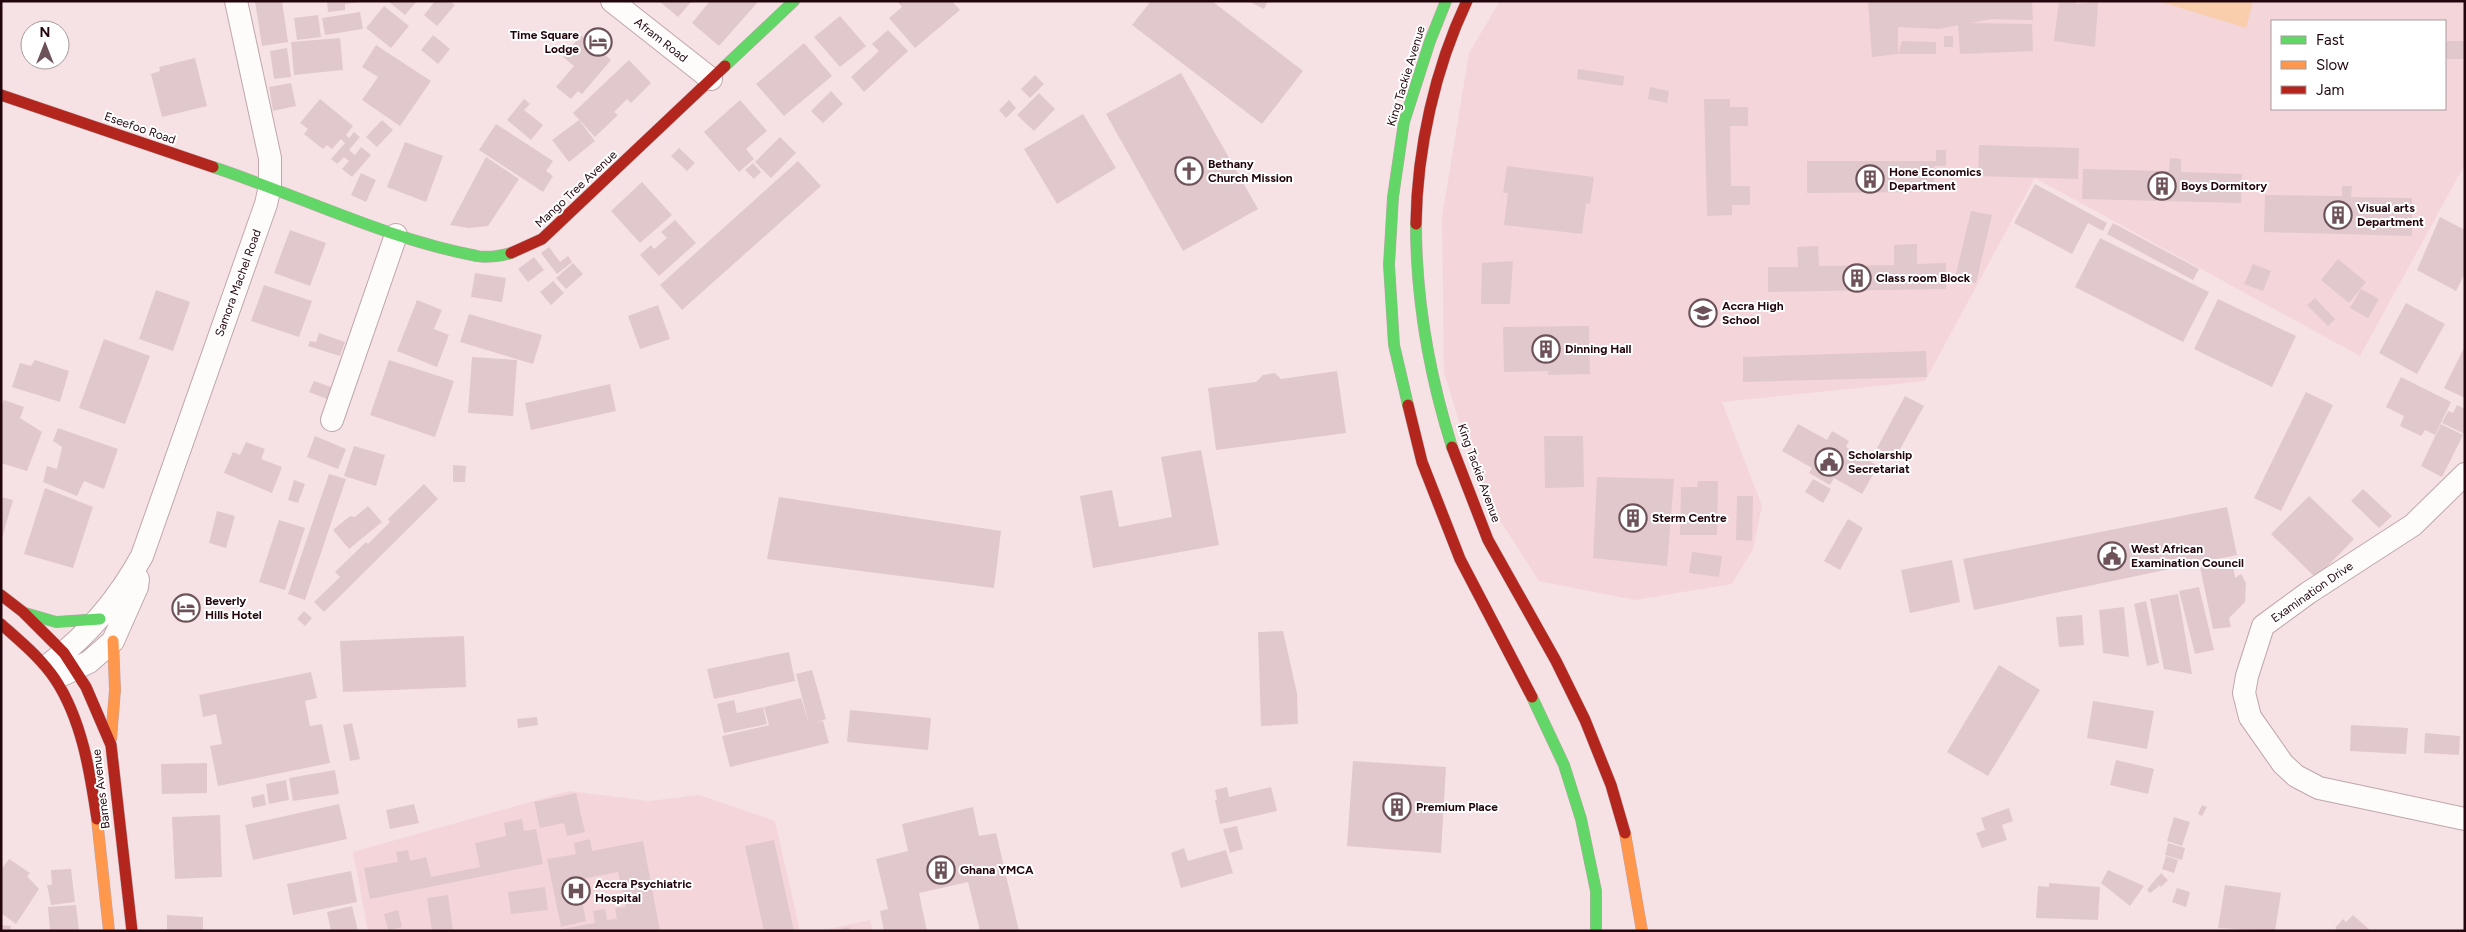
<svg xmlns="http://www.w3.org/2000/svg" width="2466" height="932" viewBox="0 0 2466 932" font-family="Figtree,sans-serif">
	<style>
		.built { fill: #f4d5da; fill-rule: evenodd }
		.green { fill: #f8ceac }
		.building { fill: #e1c8cc }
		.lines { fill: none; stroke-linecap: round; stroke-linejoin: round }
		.street-casing { stroke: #bfa7ab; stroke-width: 24 }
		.fast-casing { stroke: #bfa7ab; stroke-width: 12 }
		.slow-casing { stroke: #bfa7ab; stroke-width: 12 }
		.jam-casing { stroke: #bfa7ab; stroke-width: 12 }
		.street { stroke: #fefbfb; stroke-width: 22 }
		.fast { stroke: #63d668; stroke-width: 11 }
		.slow { stroke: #ff974d; stroke-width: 11 }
		.jam { stroke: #b3261e; stroke-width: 11 }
		.labels { text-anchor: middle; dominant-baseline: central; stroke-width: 4; stroke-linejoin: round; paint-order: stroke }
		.poi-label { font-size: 12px; font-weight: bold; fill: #23060d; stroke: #fff; text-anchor: start }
		.street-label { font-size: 12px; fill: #23060d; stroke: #fff }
	</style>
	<rect width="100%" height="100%" fill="#f6e2e5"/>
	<path class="built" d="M1500,1H2465V164L2360,356L2035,178L1925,381L1722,402L1762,506L1753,549L1732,584L1635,600L1539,581L1481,491L1444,373L1442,217L1469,53ZM2272,21H2445V109H2272Z
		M569,791L649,801L699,795L775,821L800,931H368L353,852Z
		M870,920L873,931H819Z"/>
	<path class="green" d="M2158,1H2253L2246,28Z"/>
	<path class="building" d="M255,1H282L288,42L262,46Z
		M327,1H360V2L345,4V10L328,12Z
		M388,1H417L405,15Z
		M435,1H450L455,5L437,26L424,15Z
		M659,1H692L678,17Z
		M710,1H755L757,3L719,46L692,23Z
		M897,1H952L960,10L915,48L889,18L902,7Z
		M1151,1H1212L1303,71L1262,124L1132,25Z
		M1248,1H1268L1264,9Z
		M1868,1H2032L2033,20L1991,19L1971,23L2032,24L2033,51L1960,54L1958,25L1940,29L1898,27V54L1872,57Z
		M2059,1H2076V4L2098,2L2095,47L2054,41Z
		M384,6L409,26L391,48L366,28Z
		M360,12L363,29L325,35L322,18Z
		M318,15L321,37L297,40L294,18Z
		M840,16L866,46L840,67L814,37Z
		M888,30L908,51L864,92L851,77L879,51L872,44Z
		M433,35L450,49L438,64L421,50Z
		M581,35L611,60L582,94L578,91L571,99L556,87L574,66L563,57Z
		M1944,36H1953V47H1944Z
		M340,38L343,70L294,75L291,42Z
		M1902,41L1936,42V54H1898Z
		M2446,41H2465V59H2445Z
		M804,43L832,76L784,116L756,84Z
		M376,45L431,81L400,126L362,100L378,77L362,67Z
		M287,48L291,77L274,79L270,51Z
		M195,58L207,106L162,117L151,74L160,71L159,67Z
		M629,60L651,83L631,103L627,99L614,112L618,115L595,137L573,113Z
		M1578,69L1624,76L1623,86L1577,79Z
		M1181,73L1258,209L1183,251L1106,114Z
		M1035,75L1044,84L1030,98L1021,89Z
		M291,83L296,106L273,111L269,87Z
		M1650,87L1669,91L1667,103L1648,99Z
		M831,91L843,104L823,123L811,111Z
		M1039,93L1055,109L1034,131L1017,115Z
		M320,99L353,126L346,135L349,138L354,132L360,137L349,150L355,155L361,147L371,155L352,177L342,169L349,161L344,157L337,164L331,159L345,143L341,139L332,149L327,145L323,149L304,134L308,129L300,123Z
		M524,99L530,104L524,110L543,125L531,140L507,120Z
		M1704,99H1730V107H1748V126H1730L1731,186H1750V205H1732V215L1707,216Z
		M740,100L767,131L746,149L754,159L739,172L704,132Z
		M1009,100L1016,108L1006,118L999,110Z
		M1083,114L1116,168L1057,204L1024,149Z
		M382,120L393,130L377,147L366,137Z
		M579,120L595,141L569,162L552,140Z
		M496,124L553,161L546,171L553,176L543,192L479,150Z
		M780,137L796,153L771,178L755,162Z
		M405,142L443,156L426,202L387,187Z
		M1979,145L2079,148L2078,179L1978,176Z
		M679,148L695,163L687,171L671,156Z
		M1936,150H1946V166H1934V192L1807,193V161H1936Z
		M486,157L519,179L488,226L469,228L450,225Z
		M2170,158L2181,159V172L2242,174L2241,203L2082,199L2083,169L2169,171Z
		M798,161L821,186L682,310L660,285Z
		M753,163L761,172L754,179L745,170Z
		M1507,166L1594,177L1590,204L1586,203L1582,234L1504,225L1508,193H1503Z
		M361,173L376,180L366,202L351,195Z
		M642,182L672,215L640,243L611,211Z
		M2035,184L2107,223L2103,231L2088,223L2072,254L2014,223Z
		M2342,186H2352L2351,197L2412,198V236L2264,232L2265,195L2342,196Z
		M1971,211L1992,215L1976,283L1955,278Z
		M2440,217L2465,230V273L2456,291L2417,270Z
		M675,220L696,243L659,276L640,255L651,245L654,249L667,238L661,232Z
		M2113,223L2199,269L2193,280L2107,234Z
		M290,230L326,243L310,286L274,273Z
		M2100,238L2209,292L2183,342L2075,287Z
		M1917,244V264L1946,263V289L1768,292V267H1798L1797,247L1818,246L1819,266L1894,265V245Z
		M549,247L560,262L568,256L572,262L557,274L541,253Z
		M534,257L544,270L528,282L518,269Z
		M2338,259L2366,282L2349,303L2321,280Z
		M1513,261L1510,304H1481L1482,263Z
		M573,263L583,274L566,289L556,278Z
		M2253,264L2271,271L2263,291L2244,284Z
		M475,273L506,278L502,302L471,297Z
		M553,281L564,293L551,305L540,292Z
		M264,285L312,301L299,337L251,321Z
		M2361,289L2379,299L2368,318L2350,308Z
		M156,290L190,302L173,351L139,339Z
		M2315,298L2335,319L2328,326L2307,305Z
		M2218,299L2296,336L2272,387L2194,349Z
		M417,300L442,310L434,329L449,335L437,367L397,351Z
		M2406,303L2445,324L2417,374L2379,353Z
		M658,305L670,339L640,349L628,316Z
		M469,314L542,335L533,364L460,342Z
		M1589,326L1590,374L1548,375V371L1504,372L1503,327Z
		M319,333L345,342L340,356L308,346L310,341L316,342Z
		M104,339L150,356L125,424L79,408Z
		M2465,346V398L2444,388Z
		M1926,351L1927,377L1743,382V357Z
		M472,357L517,360L513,416L468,413Z
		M35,360L69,371L60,402L12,387L20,363L31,366Z
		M389,360L454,381L435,437L370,415Z
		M1337,371L1346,433L1216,450L1208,388L1256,382L1263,375L1275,373L1281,379Z
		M2401,377L2451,402L2435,435L2425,430L2421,436L2400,426L2404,416L2386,407Z
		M314,381L331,387L327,399L309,392Z
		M610,384L616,411L531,430L525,403Z
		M2306,392L2333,405L2281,511L2254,498Z
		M1905,396L1924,406L1895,458L1877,448Z
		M4,400L24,407L20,418L42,432L27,471L1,463V407Z
		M2457,405L2465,409V434L2442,423L2448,411L2453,413Z
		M1798,424L1827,440L1832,431L1849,441L1846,447L1878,466L1862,494L1834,478L1830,485L1809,473L1812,468L1782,451Z
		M2441,424L2463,435L2442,477L2421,466Z
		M58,428L118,449L104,489L84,481L77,496L43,482L47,466L57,469L62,447L53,441Z
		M315,436L346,449L338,469L307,457Z
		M1544,436H1583L1584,487L1545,488Z
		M246,442L265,449L261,459L282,467L272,493L224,473L233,452L240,455Z
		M354,446L385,455L376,486L344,476Z
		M1201,450L1219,545L1093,568L1080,496L1112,490L1119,527L1172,517L1161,457Z
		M453,465L466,466L465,482H453Z
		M329,474L346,479L305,600L288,594Z
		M1597,477L1674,479L1667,566L1593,558Z
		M1813,479L1831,489L1823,503L1805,492Z
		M294,480L305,484L298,503L288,500Z
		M1698,481H1718L1717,535H1680L1681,487H1697Z
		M424,484L438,499L324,612L314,602L340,577L335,572L366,542L368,544L390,522L388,519Z
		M45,488L93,507L73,568L24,554Z
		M2363,489L2392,516L2379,528L2351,501Z
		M1737,496H1753L1752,541L1736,540Z
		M2309,496L2354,539L2316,578L2271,534Z
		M1,497L13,500L2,538H1Z
		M779,497L1001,531L994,588L767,559Z
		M368,506L382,522L349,549L333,530L350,516L355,517Z
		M2227,507L2237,555L1974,610L1963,559Z
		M217,511L235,516L226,548L209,543Z
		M1848,519L1863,528L1840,570L1824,561Z
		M279,520L305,528L285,590L259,582Z
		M1692,552L1722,556L1719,577L1689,573Z
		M1952,560L1960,602L1910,613L1901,570Z
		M2232,560L2235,578L2241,574L2246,583L2245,602L2229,618L2231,627L2213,629L2200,567Z
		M2199,587L2214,650L2195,654L2179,591Z
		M2178,594L2192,674L2164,669L2150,599Z
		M2146,601L2159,663L2147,666L2134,604Z
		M2124,607L2129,657L2103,653L2099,610Z
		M304,611L312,618L305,626L297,619Z
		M2082,615L2084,645L2059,647L2056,617Z
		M1283,631L1297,693L1298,724L1261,726L1258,632Z
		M464,636L466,687L343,692L340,641Z
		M789,652L795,681L714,699L707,669Z
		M1999,665L2040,690L1988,776L1947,752Z
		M812,670L826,719L815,723L823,721L829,743L730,767L722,736L769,725L764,707L801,698L809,724L796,674Z
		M311,672L317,698L305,701L310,726L322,724L330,763L218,786L210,746L222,744L216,714L203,717L199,695Z
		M734,700L737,713L763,707L767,724L724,733L717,704Z
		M2093,701L2154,711L2147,749L2087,738Z
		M850,710L931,718L928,750L847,742Z
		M537,717L538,725L518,728L517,719Z
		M352,723L360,759L350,761L343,725Z
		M2351,725L2408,728L2406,754L2350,751Z
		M2425,733L2460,736L2459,755L2424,753Z
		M2116,760L2154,769L2148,794L2110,785Z
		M1353,761L1446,767L1441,853L1347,846Z
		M207,763V793L162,794L161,764Z
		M335,770L339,794L293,801L289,778Z
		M286,780L289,800L269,804L266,784Z
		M1227,787L1229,797L1271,787L1277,811L1220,824L1215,800H1217L1215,790Z
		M576,793L585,832L567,836L564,823L540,828L534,802Z
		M264,794L266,805L253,808L251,797Z
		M339,804L347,839L253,860L245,825Z
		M414,804L419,823L390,829L386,810Z
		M2202,805L2207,807L2202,816L2198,814Z
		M973,807L979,836L996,833L1019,931H980L968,882L919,893L927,931H884L880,911L888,909L876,859L908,851L902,824Z
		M2009,808L2013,821L2002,825L2007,840L1982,848L1976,833L1985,830L1981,818Z
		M220,815L222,877L175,879L172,817Z
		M2174,817L2190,822L2182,846L2167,841Z
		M522,819L524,831L536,829L543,864L370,899L364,868L398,862L396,852L408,850L410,861L426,857L431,877L480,867L475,843L506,836L504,823Z
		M1237,826L1243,849L1230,853L1223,829Z
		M590,839L592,851L643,841L660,931H551L595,923L593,911L605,909L607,920L617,919L615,908L626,907L618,872L578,880L586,921L561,927L547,859L576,854L574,843Z
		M774,840L794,931H764L745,846Z
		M2168,843L2185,848L2182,860L2165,855Z
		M1184,848L1188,861L1226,850L1233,873L1181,888L1171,853Z
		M2166,856L2178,860L2174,873L2162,869Z
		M9,859L30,873L27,876L39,889L16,924L1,913V870Z
		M71,869L75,902L51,905L47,885H52L51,870Z
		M2108,870L2144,886L2130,906L2101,883Z
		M351,871L357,902L293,915L287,884Z
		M2161,873L2168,880L2161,887L2154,881Z
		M2154,881L2159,886L2150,893L2147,890Z
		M2049,883L2100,887L2098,920L2036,918L2038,886L2049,887Z
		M2225,885L2281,893L2275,931L2218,928Z
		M545,887L548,910L511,914L508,892Z
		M2177,888L2190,892L2186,907L2172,902Z
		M448,895L453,931H432L427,898Z
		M76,905L79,931H50L48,907Z
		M352,906L358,931H331L327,912Z
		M398,910L402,927L388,930L384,914Z
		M167,915L203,917V931H167Z
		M2353,915L2371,931H2339L2335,928L2343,919L2346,922Z
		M1,925L11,926L10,931H1Z
		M849,927L850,931H835V930Z"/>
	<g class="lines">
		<g class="street-casing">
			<path id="street" d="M612,1L711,79
				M332,420L396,235
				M2465,474L2413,525L2308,593L2263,626L2247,676L2244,693L2250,717L2283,764L2296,776L2319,788L2465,819
				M52,662C90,633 119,598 142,556L266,204L270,186V158L236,1
				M60,676L89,662L113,641L137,587L138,579"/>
		</g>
		<g class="fast-casing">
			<path id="fast" d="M725,66L794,1
				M213,167C301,196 386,239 477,256C486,258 502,256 511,253
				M1416,224C1416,300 1429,374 1452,447
				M1408,405L1394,345L1389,265L1393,197L1404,122L1430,41L1446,1
				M25,613L56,622L100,619
				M1532,697L1564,765L1581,819L1596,891V931"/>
		</g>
		<g class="slow-casing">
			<path id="slow" d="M111,739L115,690L113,641
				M97,819L109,931
				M1625,833L1642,931"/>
		</g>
		<g class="jam-casing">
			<path id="jam" d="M1,95L213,167
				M1416,224C1417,149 1435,68 1467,1
				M511,253L542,239L725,66
				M1408,405L1422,462L1460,559L1532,697
				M1452,447L1488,540L1556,661L1585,720L1611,785L1625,833
				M1,595L23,612L64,653L86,687L111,745L132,931
				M1,624C20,641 41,658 55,679C82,720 90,772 97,819"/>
		</g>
		<use href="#street" class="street"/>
		<use href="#fast" class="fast"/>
		<use href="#slow" class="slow"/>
		<use href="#jam" class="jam"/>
	</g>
	<defs>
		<g id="hotel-ring" transform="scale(1.4375)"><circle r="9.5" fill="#fff" stroke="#6d5359" stroke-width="1.5"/><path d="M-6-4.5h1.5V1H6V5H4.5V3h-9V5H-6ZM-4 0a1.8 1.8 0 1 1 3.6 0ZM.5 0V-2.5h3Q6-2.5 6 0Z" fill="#6d5359"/></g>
		<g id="church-ring" transform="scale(1.4375)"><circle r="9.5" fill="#fff" stroke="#6d5359" stroke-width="1.5"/><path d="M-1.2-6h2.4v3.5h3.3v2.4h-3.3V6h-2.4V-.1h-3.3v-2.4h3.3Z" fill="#6d5359"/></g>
		<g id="building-ring" transform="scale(1.4375)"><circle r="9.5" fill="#fff" stroke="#6d5359" stroke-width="1.5"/><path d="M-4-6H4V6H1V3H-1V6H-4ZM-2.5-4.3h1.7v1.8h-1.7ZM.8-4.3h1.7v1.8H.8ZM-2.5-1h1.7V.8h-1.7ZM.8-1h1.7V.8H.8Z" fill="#6d5359"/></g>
		<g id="school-ring" transform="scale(1.4375)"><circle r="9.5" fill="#fff" stroke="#6d5359" stroke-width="1.5"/><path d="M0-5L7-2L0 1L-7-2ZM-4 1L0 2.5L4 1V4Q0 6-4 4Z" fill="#6d5359"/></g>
		<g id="civic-ring" transform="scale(1.4375)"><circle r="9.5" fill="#fff" stroke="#6d5359" stroke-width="1.5"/><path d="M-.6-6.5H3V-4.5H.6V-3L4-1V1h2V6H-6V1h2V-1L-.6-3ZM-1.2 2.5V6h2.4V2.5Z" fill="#6d5359"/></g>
		<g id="hospital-ring" transform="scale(1.4375)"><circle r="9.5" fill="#fff" stroke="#6d5359" stroke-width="1.5"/><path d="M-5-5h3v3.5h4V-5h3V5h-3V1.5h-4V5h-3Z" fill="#6d5359"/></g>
	</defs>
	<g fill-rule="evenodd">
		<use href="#hotel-ring" x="598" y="42"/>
		<use href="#church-ring" x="1189" y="171"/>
		<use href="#building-ring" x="1870" y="179"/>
		<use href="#building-ring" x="2162" y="186"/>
		<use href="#building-ring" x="2338" y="215"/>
		<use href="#building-ring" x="1857" y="278"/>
		<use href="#school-ring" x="1703" y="313"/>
		<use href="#building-ring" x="1546" y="349"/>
		<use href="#civic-ring" x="1829" y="462"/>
		<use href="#building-ring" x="1633" y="518"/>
		<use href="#civic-ring" x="2112" y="556"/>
		<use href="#hotel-ring" x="186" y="608"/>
		<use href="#building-ring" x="1397" y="807"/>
		<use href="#building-ring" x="941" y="870"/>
		<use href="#hospital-ring" x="576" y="891"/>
	</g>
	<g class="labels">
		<g class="poi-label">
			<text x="579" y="35" text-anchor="end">Time Square<tspan x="579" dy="14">Lodge</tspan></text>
			<text x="1208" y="164">Bethany<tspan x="1208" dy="14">Church Mission</tspan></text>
			<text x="1889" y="172">Hone Economics<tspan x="1889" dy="14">Department</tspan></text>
			<text x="2181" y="186">Boys Dormitory</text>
			<text x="2357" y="208">Visual arts<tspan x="2357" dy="14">Department</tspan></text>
			<text x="1876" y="278">Class room Block</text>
			<text x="1722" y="306">Accra High<tspan x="1722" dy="14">School</tspan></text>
			<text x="1565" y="349">Dinning Hall</text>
			<text x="1848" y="455">Scholarship<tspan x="1848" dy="14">Secretariat</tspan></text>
			<text x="1652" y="518">Sterm Centre</text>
			<text x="2131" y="549">West African<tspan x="2131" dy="14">Examination Council</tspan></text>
			<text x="205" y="601">Beverly<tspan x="205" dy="14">Hills Hotel</tspan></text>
			<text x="1416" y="807">Premium Place</text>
			<text x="960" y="870">Ghana YMCA</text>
			<text x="595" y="884">Accra Psychiatric<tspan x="595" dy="14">Hospital</tspan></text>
		</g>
		<g class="street-label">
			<text transform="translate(661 40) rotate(38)">Afram Road</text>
			<text transform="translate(1406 76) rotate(-73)">King Tackie Avenue</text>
			<text transform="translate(140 128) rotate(19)">Eseefoo Road</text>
			<text transform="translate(576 189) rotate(-43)">Mango Tree Avenue</text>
			<text transform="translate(238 283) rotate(-70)">Samora Machel Road</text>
			<text transform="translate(1479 473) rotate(70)">King Tackie Avenue</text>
			<text transform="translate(2312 592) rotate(-35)">Examination Drive</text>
			<text transform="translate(101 789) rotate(-97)">Barnes Avenue</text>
		</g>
	</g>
	<rect width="2466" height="932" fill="none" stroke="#23060d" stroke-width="5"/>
	<rect x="2271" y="20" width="175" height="90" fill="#ffffff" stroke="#a79b9e"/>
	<rect x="2281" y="36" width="25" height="8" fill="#63d668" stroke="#a79b9e"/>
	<text x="2316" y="45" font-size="15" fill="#23060d">Fast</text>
	<rect x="2281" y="61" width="25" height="8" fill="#ff974d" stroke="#a79b9e"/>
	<text x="2316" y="70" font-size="15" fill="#23060d">Slow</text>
	<rect x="2281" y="86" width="25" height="8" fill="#b3261e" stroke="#a79b9e"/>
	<text x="2316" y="95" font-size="15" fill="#23060d">Jam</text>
	<g transform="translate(45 45)"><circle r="24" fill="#ffffff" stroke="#a79b9e"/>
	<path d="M0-4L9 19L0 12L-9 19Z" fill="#6d5359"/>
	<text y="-8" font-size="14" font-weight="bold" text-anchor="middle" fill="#23060d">N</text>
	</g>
</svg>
